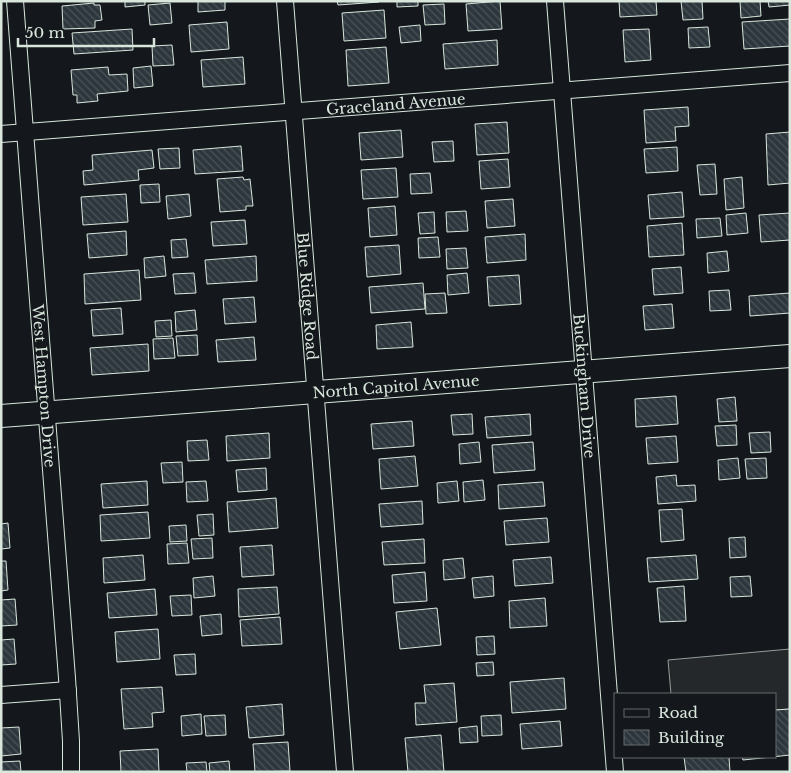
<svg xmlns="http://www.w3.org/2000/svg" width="791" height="773" viewBox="0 0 791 773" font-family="'Libre Baskerville',serif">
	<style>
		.parking { fill: #24282b; stroke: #939e99 }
		.building { fill: url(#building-back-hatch); stroke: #d8e6dc }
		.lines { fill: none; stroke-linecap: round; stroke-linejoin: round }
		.minor-casing { stroke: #d8e6dc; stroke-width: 18 }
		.secondary-casing { stroke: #d8e6dc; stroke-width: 24 }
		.minor { stroke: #14181c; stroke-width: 16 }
		.secondary { stroke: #14181c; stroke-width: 22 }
		.labels { text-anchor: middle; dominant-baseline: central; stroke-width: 4; stroke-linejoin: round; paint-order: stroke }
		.street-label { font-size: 15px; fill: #d8e6dc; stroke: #14181c }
	</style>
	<defs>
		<pattern id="building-back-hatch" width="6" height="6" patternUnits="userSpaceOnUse" patternTransform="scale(1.25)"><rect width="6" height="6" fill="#2c363c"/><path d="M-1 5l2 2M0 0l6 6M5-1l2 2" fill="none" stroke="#4a5358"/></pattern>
	</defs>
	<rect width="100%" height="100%" fill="#14181c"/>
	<path class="parking" d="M790,649V709L775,710V694H671L668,660Z"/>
	<path class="building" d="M125,1H145V5L125,7Z
		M198,1H225V10L198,12Z
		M337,1H378L379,2L338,5Z
		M397,1H418V6L397,7Z
		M500,1L502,29L468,31L466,4Z
		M619,1H656L657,15L620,17Z
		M681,1H702L703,19L683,20Z
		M740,1H760L761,16L741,18Z
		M768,1H790V5L769,7Z
		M94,3V5H100L102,20L95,21V28L63,29L62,6Z
		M170,3L172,23L150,25L148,5Z
		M444,4L445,24L425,25L423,5Z
		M384,10L386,38L344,41L342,13Z
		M790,19V46L744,49L742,22Z
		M227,22L229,49L191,52L189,25Z
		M420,25L421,41L401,43L399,27Z
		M708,27L710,47L689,48L688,28Z
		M132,29L133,50L74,54L72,33Z
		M649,29L651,60L625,62L623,30Z
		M497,40L498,65L445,69L443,44Z
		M172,45L174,65L153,66L152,46Z
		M386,47L389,83L348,86L346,50Z
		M243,57L245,84L203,87L201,60Z
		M151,66L153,86L134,88L133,68Z
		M108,67L109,75L127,74L128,91L97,94L98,101L77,103V95H73L71,70Z
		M688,107L689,126L675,127L676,141L646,143L644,110Z
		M507,122L509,153L477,155L475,124Z
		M401,130L403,157L361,160L359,133Z
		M790,132V183L768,185L766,134Z
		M453,141L454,161L434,162L432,142Z
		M241,146L243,171L195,174L193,150Z
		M677,147L678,171L646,173L644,149Z
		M179,148L180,168L160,169L158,149Z
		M152,150L154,168L138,170L139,180L84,185L83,171L93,170L92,155Z
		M508,159L510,187L481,189L479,161Z
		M715,164L717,194L700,195L697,165Z
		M396,168L398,197L363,199L361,170Z
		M430,173L432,193L411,194L410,174Z
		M243,177L244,180L250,179L253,206H246V210L220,212L217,179Z
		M742,177L744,208L726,210L724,179Z
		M159,184L160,202L141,203L140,185Z
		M682,192L684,217L650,219L648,195Z
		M126,194L128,222L83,225L81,197Z
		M189,194L191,216L168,219L166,196Z
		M513,199L515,226L487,228L485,201Z
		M395,206L397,235L370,237L368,208Z
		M466,211L468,231L447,232L446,212Z
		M434,212L435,233L420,234L418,213Z
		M746,213L748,233L727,235L726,215Z
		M790,213V240L761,242L759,215Z
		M720,218L722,236L697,238L696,219Z
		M245,220L247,244L213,246L211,222Z
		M682,223L684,255L649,257L647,226Z
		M126,231L127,255L89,258L87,234Z
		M525,234L526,260L487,263L485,237Z
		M438,237L440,257L419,258L418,238Z
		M186,239L188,257L172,258L171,240Z
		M399,245L401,274L367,277L365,247Z
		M466,248L468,268L447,269L446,249Z
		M727,251L729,271L708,273L707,253Z
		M164,256L166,276L145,278L144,258Z
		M256,256L257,281L207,284L205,260Z
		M681,267L683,293L654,295L652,269Z
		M139,270L141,300L85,304L84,274Z
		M194,273L196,293L175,294L173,274Z
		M467,273L469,293L448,295L447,275Z
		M519,275L521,304L489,306L487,277Z
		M423,283L425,309L371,313L369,287Z
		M729,290L731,310L710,311L709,291Z
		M445,293L447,313L426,314L425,294Z
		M790,293V313L750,316L749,296Z
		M254,297L256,322L225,324L223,299Z
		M672,304L674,328L645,330L643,306Z
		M121,308L123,334L93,336L91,310Z
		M195,310L197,330L176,332L175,312Z
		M171,320L172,336L156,337L155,321Z
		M411,322L413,347L377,349L376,325Z
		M197,335L198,355L178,356L176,336Z
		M254,337L256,360L218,362L216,340Z
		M173,338L175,358L154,359L153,339Z
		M148,344L149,371L92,375L90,348Z
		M676,396L678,424L636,427L635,399Z
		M735,397L737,421L719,422L717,399Z
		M472,414L473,434L453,435L451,415Z
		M530,414L531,435L487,438L485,417Z
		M412,421L414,446L373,449L371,424Z
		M736,425L737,445L717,446L715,426Z
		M770,432L771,452L751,453L749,433Z
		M269,433L270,458L227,461L226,436Z
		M676,436L678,462L648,464L646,438Z
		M207,440L209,460L188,461L187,441Z
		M479,442L481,462L460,464L459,444Z
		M533,442L535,470L494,473L492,445Z
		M415,456L418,486L381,489L379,459Z
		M738,458L740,478L719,480L718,460Z
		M766,458L767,478L747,479L745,459Z
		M182,462L183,482L163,483L161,463Z
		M266,468L267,490L238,492L236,470Z
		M676,475L677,486L695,485L696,501L658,504L656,477Z
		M483,480L485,500L464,502L463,482Z
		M147,481L148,505L103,508L101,484Z
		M206,481L208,501L187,502L186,482Z
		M457,481L459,501L438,503L437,483Z
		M543,482L545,506L499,509L498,485Z
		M276,498L278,528L229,532L227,502Z
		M422,501L423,524L381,527L379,504Z
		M682,509L684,540L661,542L659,510Z
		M148,512L150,538L101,541L100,515Z
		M213,514L214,535L199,536L197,515Z
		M547,518L549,542L506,545L504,521Z
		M8,523L10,548L1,549V524Z
		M186,525L187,541L170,542L169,526Z
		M745,537L746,557L730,558L729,538Z
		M212,538L213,558L193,559L191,539Z
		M424,539L425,563L384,565L382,542Z
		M187,543L189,563L168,564L167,544Z
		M272,545L274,575L242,577L240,547Z
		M143,555L145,580L104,583L103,558Z
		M696,555L698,579L649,582L647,558Z
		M551,557L553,583L515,586L513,560Z
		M463,558L465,578L444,580L443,560Z
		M1,561H6L8,590L1,591Z
		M425,572L427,601L394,603L392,575Z
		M213,576L215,596L194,598L193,578Z
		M493,576L494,596L474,598L472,578Z
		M750,576L752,596L731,597L730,577Z
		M684,586L686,621L660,622L657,588Z
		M277,587L279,614L239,617L238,589Z
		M155,589L157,615L109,618L107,593Z
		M191,595L192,615L172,616L170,596Z
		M545,598L547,626L510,628L509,601Z
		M15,599L17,625L1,626V600Z
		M437,608L441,645L400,649L396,612Z
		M221,614L222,634L202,636L200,616Z
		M280,617L282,644L242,646L240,620Z
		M158,629L160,659L117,662L115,632Z
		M494,636L495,654L477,655L476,637Z
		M14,639L16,664L1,665V640Z
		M195,654L196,674L176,675L174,655Z
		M493,662L494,675L477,676L476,663Z
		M564,678L566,709L512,713L510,682Z
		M454,683L457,722L416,725L415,703H426L424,685Z
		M162,687L164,712L152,713L153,727L124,729L121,689Z
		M282,704L284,735L249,738L246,707Z
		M790,709V755L743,760L742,757H775V710Z
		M201,714L202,734L182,736L181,716Z
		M225,715L226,735L206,736L204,716Z
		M501,715L502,735L482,736L481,716Z
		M560,721L562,746L522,749L520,724Z
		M477,726L478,742L460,743L459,728Z
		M19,727L21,754L1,756V728Z
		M441,735L444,772H408L405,738Z
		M288,742L290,771L255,772L253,744Z
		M158,749L159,772H121L120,751Z
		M684,757H729L730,772H686Z
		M20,761L21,772H1V762Z
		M229,761L230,772H210L209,763Z
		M206,762L207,772H187L186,763Z"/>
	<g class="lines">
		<g class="minor-casing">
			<g id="minor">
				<path id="s1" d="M15,1L67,678L71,741V772"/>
				<path id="s2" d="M285,1L345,772"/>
				<path id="s3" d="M555,1L615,772"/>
				<path id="s4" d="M1,134L790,73"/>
				<path d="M1,695L68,690"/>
			</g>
		</g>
		<g class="secondary-casing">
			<g id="secondary">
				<path id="s5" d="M1,416L790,356"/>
			</g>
		</g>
		<use href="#minor" class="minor"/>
		<use href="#secondary" class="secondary"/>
	</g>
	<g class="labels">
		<g class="street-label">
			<text stroke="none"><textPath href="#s4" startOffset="396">Graceland Avenue</textPath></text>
			<text stroke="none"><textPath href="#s2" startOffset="296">Blue Ridge Road</textPath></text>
			<text stroke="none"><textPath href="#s1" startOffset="386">West Hampton Drive</textPath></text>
			<text stroke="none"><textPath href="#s5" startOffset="396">North Capitol Avenue</textPath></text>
			<text stroke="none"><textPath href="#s3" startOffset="386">Buckingham Drive</textPath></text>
		</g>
	</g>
	<rect width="791" height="773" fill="none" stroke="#d8e6dc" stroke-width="5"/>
	<rect x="614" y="693" width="162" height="65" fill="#14181c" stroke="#626a69"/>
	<rect x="624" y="709" width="25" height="8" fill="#14181c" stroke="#626a69"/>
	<text x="658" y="718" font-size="15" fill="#d8e6dc">Road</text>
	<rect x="624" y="730" width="25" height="15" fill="url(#building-back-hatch)" stroke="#626a69"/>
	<text x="658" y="743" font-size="15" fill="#d8e6dc">Building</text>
	<path d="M18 38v8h136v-8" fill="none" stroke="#d8e6dc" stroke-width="2.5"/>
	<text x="25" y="38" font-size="15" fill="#d8e6dc" stroke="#14181c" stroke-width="4" paint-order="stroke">50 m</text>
</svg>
